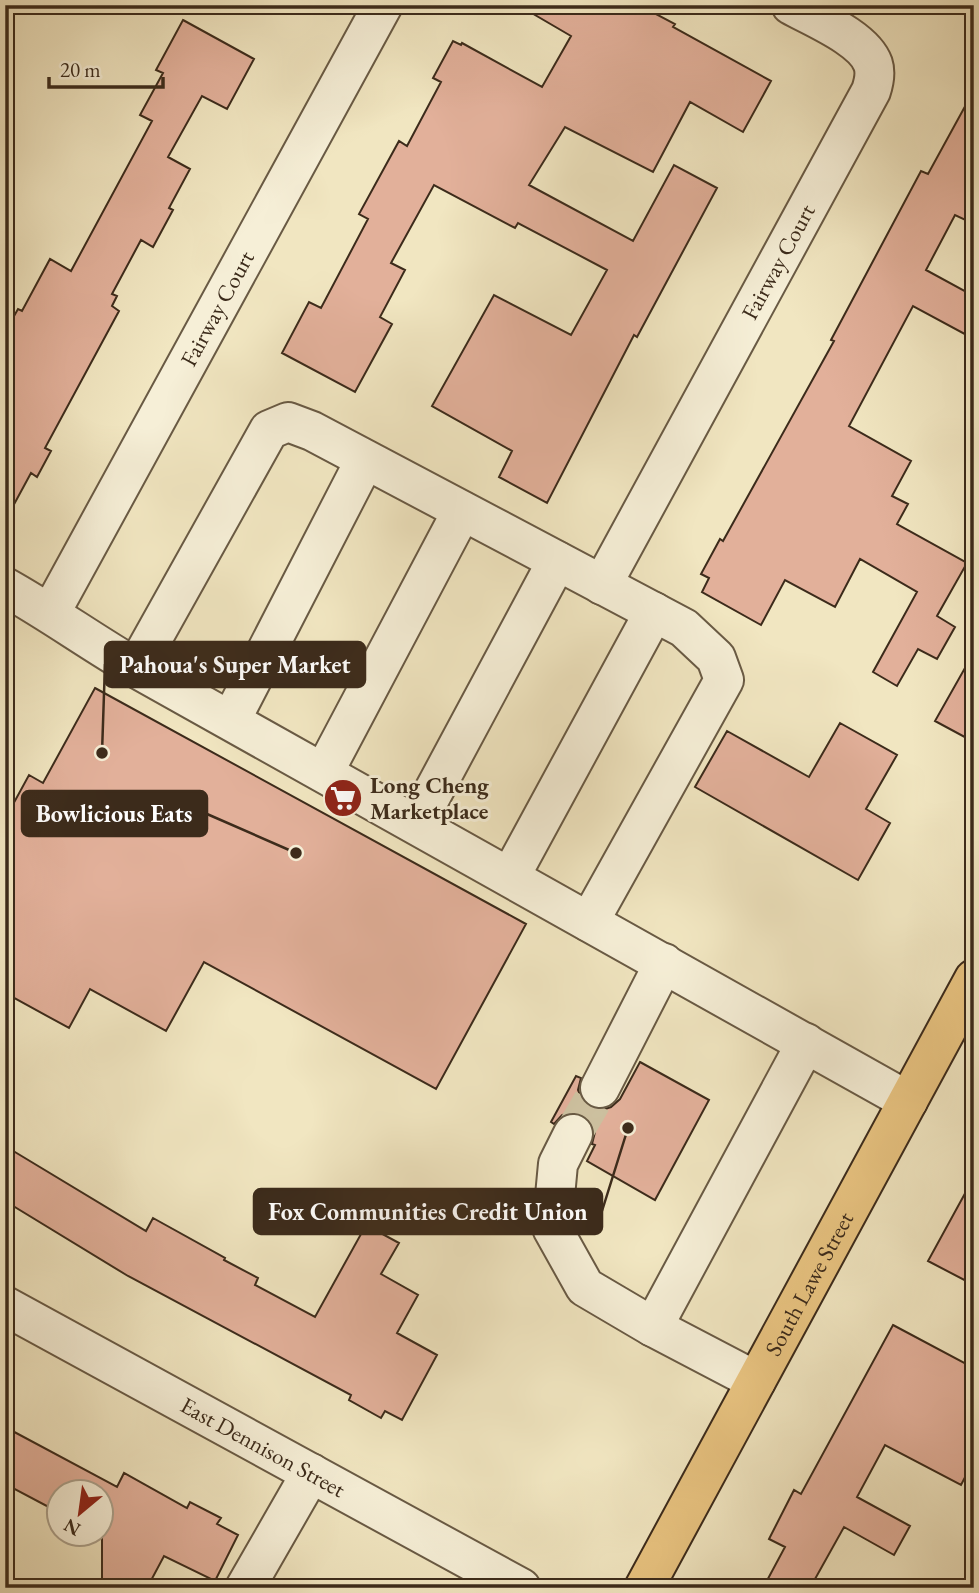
<svg xmlns="http://www.w3.org/2000/svg" width="979" height="1593" viewBox="0 0 979 1593" font-family="'EB Garamond',serif">
	<style>
		.building { fill: #e2b09a; stroke: #3c2b1b; stroke-width: 2 }
		.lines { fill: none; stroke-linecap: round; stroke-linejoin: round }
		.minor-tunnel { stroke: #cdc1a0; stroke-width: 38; stroke-dasharray: 38 19; stroke-linecap: butt }
		.minor-casing { stroke: #695a44; stroke-width: 42 }
		.major-casing { stroke: #3c2b1b; stroke-width: 42 }
		.minor { stroke: #f6efd7; stroke-width: 38 }
		.major { stroke: #e8c380; stroke-width: 38 }
		.labels { text-anchor: middle; dominant-baseline: central; stroke-width: 6; stroke-linejoin: round; paint-order: stroke }
		.street-label { font-size: 23px; fill: #3c2b1b; stroke: #f6efd7 }
		.poi-label { font-size: 23px; font-weight: bold; fill: #3c2b1b; stroke: #f6efd7; text-anchor: start }
		.leader { fill: none; stroke: #3c2b1b; stroke-width: 2.5 }
		.callout-dot { fill: #3c2b1b; stroke: #f6efd7; stroke-width: 2.5 }
		.callout { fill: #3c2b1b; stroke: #3c2b1b; stroke-width: 2.5 }
		.callout-label { font-size: 24px; text-anchor: middle; font-weight: bold; fill: #fff }
	</style>
	<rect width="100%" height="100%" fill="#f1e6c1"/>
	<filter id="stains"><feTurbulence type="fractalNoise" baseFrequency=".00286" numOctaves="4"/><feColorMatrix values="0 0 0 0 .2 0 0 0 0 .09 0 0 0 0 .02 0 0 0 .5 -.17"/></filter>
	<radialGradient id="worn" r=".72"><stop offset=".6" stop-color="#630" stop-opacity="0"/><stop offset="1" stop-color="#630" stop-opacity=".3"/></radialGradient>
	<path class="building" d="M518,5H639L675,24L673,27L771,81L743,132L690,102L653,172L565,127L529,185L633,241L674,165L717,188L637,337L634,335L547,503L499,477L512,451L432,406L494,295L571,335L607,270L518,223L515,228L434,185L391,263L405,270L380,317L392,324L355,392L282,353L309,302L321,308L368,219L359,214L399,141L407,146L441,82L433,78L453,41L461,45L462,43L542,87L571,36Z
		M183,20L254,59L227,109L202,96L168,157L190,169L169,208L173,210L153,247L141,240L112,294L117,296L112,306L119,311L45,448L51,451L37,477L31,473L5,521V332L18,309L22,311L50,259L71,271L152,121L140,115L163,73L156,70Z
		M974,90V224L955,215L926,270L974,296V339L913,306L849,426L911,461L892,496L908,504L897,524L967,563L937,616L955,627L937,659L918,649L897,686L873,672L917,592L860,559L835,607L785,580L761,625L702,592L709,578L701,574L720,539L723,541L834,341L831,340L921,171L928,174Z
		M974,652V742L935,721Z
		M95,688L526,924L436,1089L204,962L166,1031L90,989L69,1028L5,993V819L29,775L43,783Z
		M840,723L897,755L866,809L890,823L858,880L695,787L727,731L809,777Z
		M640,1062L709,1100L655,1200L587,1161L595,1145L592,1144L595,1132L592,1123L583,1115L571,1112L562,1115L554,1124L551,1122L576,1076L581,1078L578,1090L582,1100L591,1108L602,1110L611,1107L620,1099Z
		M5,1146L146,1231L153,1218L225,1258L224,1260L258,1278L255,1285L315,1317L366,1225L399,1243L381,1274L418,1295L397,1333L437,1355L402,1420L385,1411L381,1418L349,1400L351,1395L128,1276L5,1201Z
		M974,1177V1285L928,1261Z
		M893,1325L974,1368V1460L961,1485L885,1445L857,1497L910,1526L894,1555L844,1527L810,1588H763L785,1547L769,1539L794,1490L801,1494Z
		M5,1427L117,1487L124,1473L187,1508L190,1502L221,1518L217,1524L238,1535L215,1581L164,1556L147,1588H102V1536L97,1534H102V1492H60V1513L5,1484Z"/>
	<g class="lines">
		<path class="minor-tunnel" d="M573,1134L600,1088"/>
		<g class="minor-casing">
			<g id="minor">
				<path id="s1" d="M602,585L871,91C874,82 876,73 873,64C864,38 814,18 791,5"/>
				<path d="M5,587C50,612 91,642 136,668L908,1101"/>
				<path id="s2" d="M51,612L383,5"/>
				<path d="M136,668L269,430L288,422L312,431L684,628L716,658L724,680L589,922"/>
				<path d="M231,720L365,460"/>
				<path d="M324,772L462,511"/>
				<path d="M416,824L557,561"/>
				<path d="M510,877L654,612"/>
				<path d="M600,1088L664,963"/>
				<path d="M573,1134L558,1164L552,1228L585,1287L653,1327L756,1381"/>
				<path id="s3" d="M5,1306L521,1588"/>
				<path d="M653,1327L806,1043"/>
				<path d="M245,1588L311,1473"/>
			</g>
		</g>
		<g class="major-casing">
			<g id="major">
				<path id="s4" d="M644,1588L974,979"/>
			</g>
		</g>
		<use href="#minor" class="minor"/>
		<use href="#major" class="major"/>
	</g>
	<defs>
		<g id="supermarket-disc" transform="scale(2.0125)"><circle r="9.5" fill="#8f2418" stroke="#f6efd7"/><path d="M-6-5.5h2.5l.6 2H6L4.5 2H-2.5L-4.4-4H-6ZM-1.5 3.2a1.3 1.3 0 1 0 .1 0ZM3 3.2a1.3 1.3 0 1 0 .1 0Z" fill="#fff"/></g>
	</defs>
	<g fill-rule="evenodd">
		<use href="#supermarket-disc" x="343" y="798"/>
	</g>
	<g class="labels">
		<g class="street-label">
			<text stroke="none"><textPath href="#s1" startOffset="368">Fairway Court</textPath></text>
			<text stroke="none"><textPath href="#s2" startOffset="346">Fairway Court</textPath></text>
			<text stroke="none"><textPath href="#s4" startOffset="346">South Lawe Street</textPath></text>
			<text stroke="none"><textPath href="#s3" startOffset="294">East Dennison Street</textPath></text>
		</g>
		<g class="poi-label">
			<text x="370" y="785">Long Cheng<tspan x="370" dy="26">Marketplace</tspan></text>
		</g>
	</g>
	<path class="leader" d="M102 753L105 664M296 853L207 814M628 1128L602 1211"/>
	<g class="callout-dot">
		<circle cx="102" cy="753" r="7"/>
		<circle cx="296" cy="853" r="7"/>
		<circle cx="628" cy="1128" r="7"/>
	</g>
	<g class="callout">
		<rect x="105" y="642" width="260" height="45" rx="7"/>
		<rect x="22" y="791" width="185" height="45" rx="7"/>
		<rect x="254" y="1189" width="348" height="45" rx="7"/>
	</g>
	<g class="callout-label">
		<text x="235" y="673">Pahoua's Super Market</text>
		<text x="114" y="822">Bowlicious Eats</text>
		<text x="428" y="1220">Fox Communities Credit Union</text>
	</g>
	<rect width="979" height="1593" fill="none" stroke="#f1e6c1" stroke-width="28"/>
	<rect x="7" y="7" width="965" height="1579" fill="none" stroke="#3c2b1b" stroke-width="3.5"/>
	<rect x="14" y="14" width="951" height="1565" fill="none" stroke="#3c2b1b" stroke-width="2"/>
	<g transform="translate(80 1513) rotate(209)"><circle r="33" fill="#f6efd7" stroke="#aca18c" stroke-width="2"/>
	<path d="M0-5L12 26L0 18L-12 26Z" fill="#8f2418"/>
	<text y="-10" font-size="19" font-weight="bold" text-anchor="middle" fill="#3c2b1b">N</text>
	</g>
	<path d="M49 77v10h114v-10" fill="none" stroke="#3c2b1b" stroke-width="3.5"/>
	<text x="60" y="77" font-size="21" fill="#3c2b1b" stroke="#f6efd7" stroke-width="5" paint-order="stroke">20 m</text>
	<rect width="100%" height="100%" filter="url(#stains)"/>
	<rect width="100%" height="100%" fill="url(#worn)"/>
</svg>
